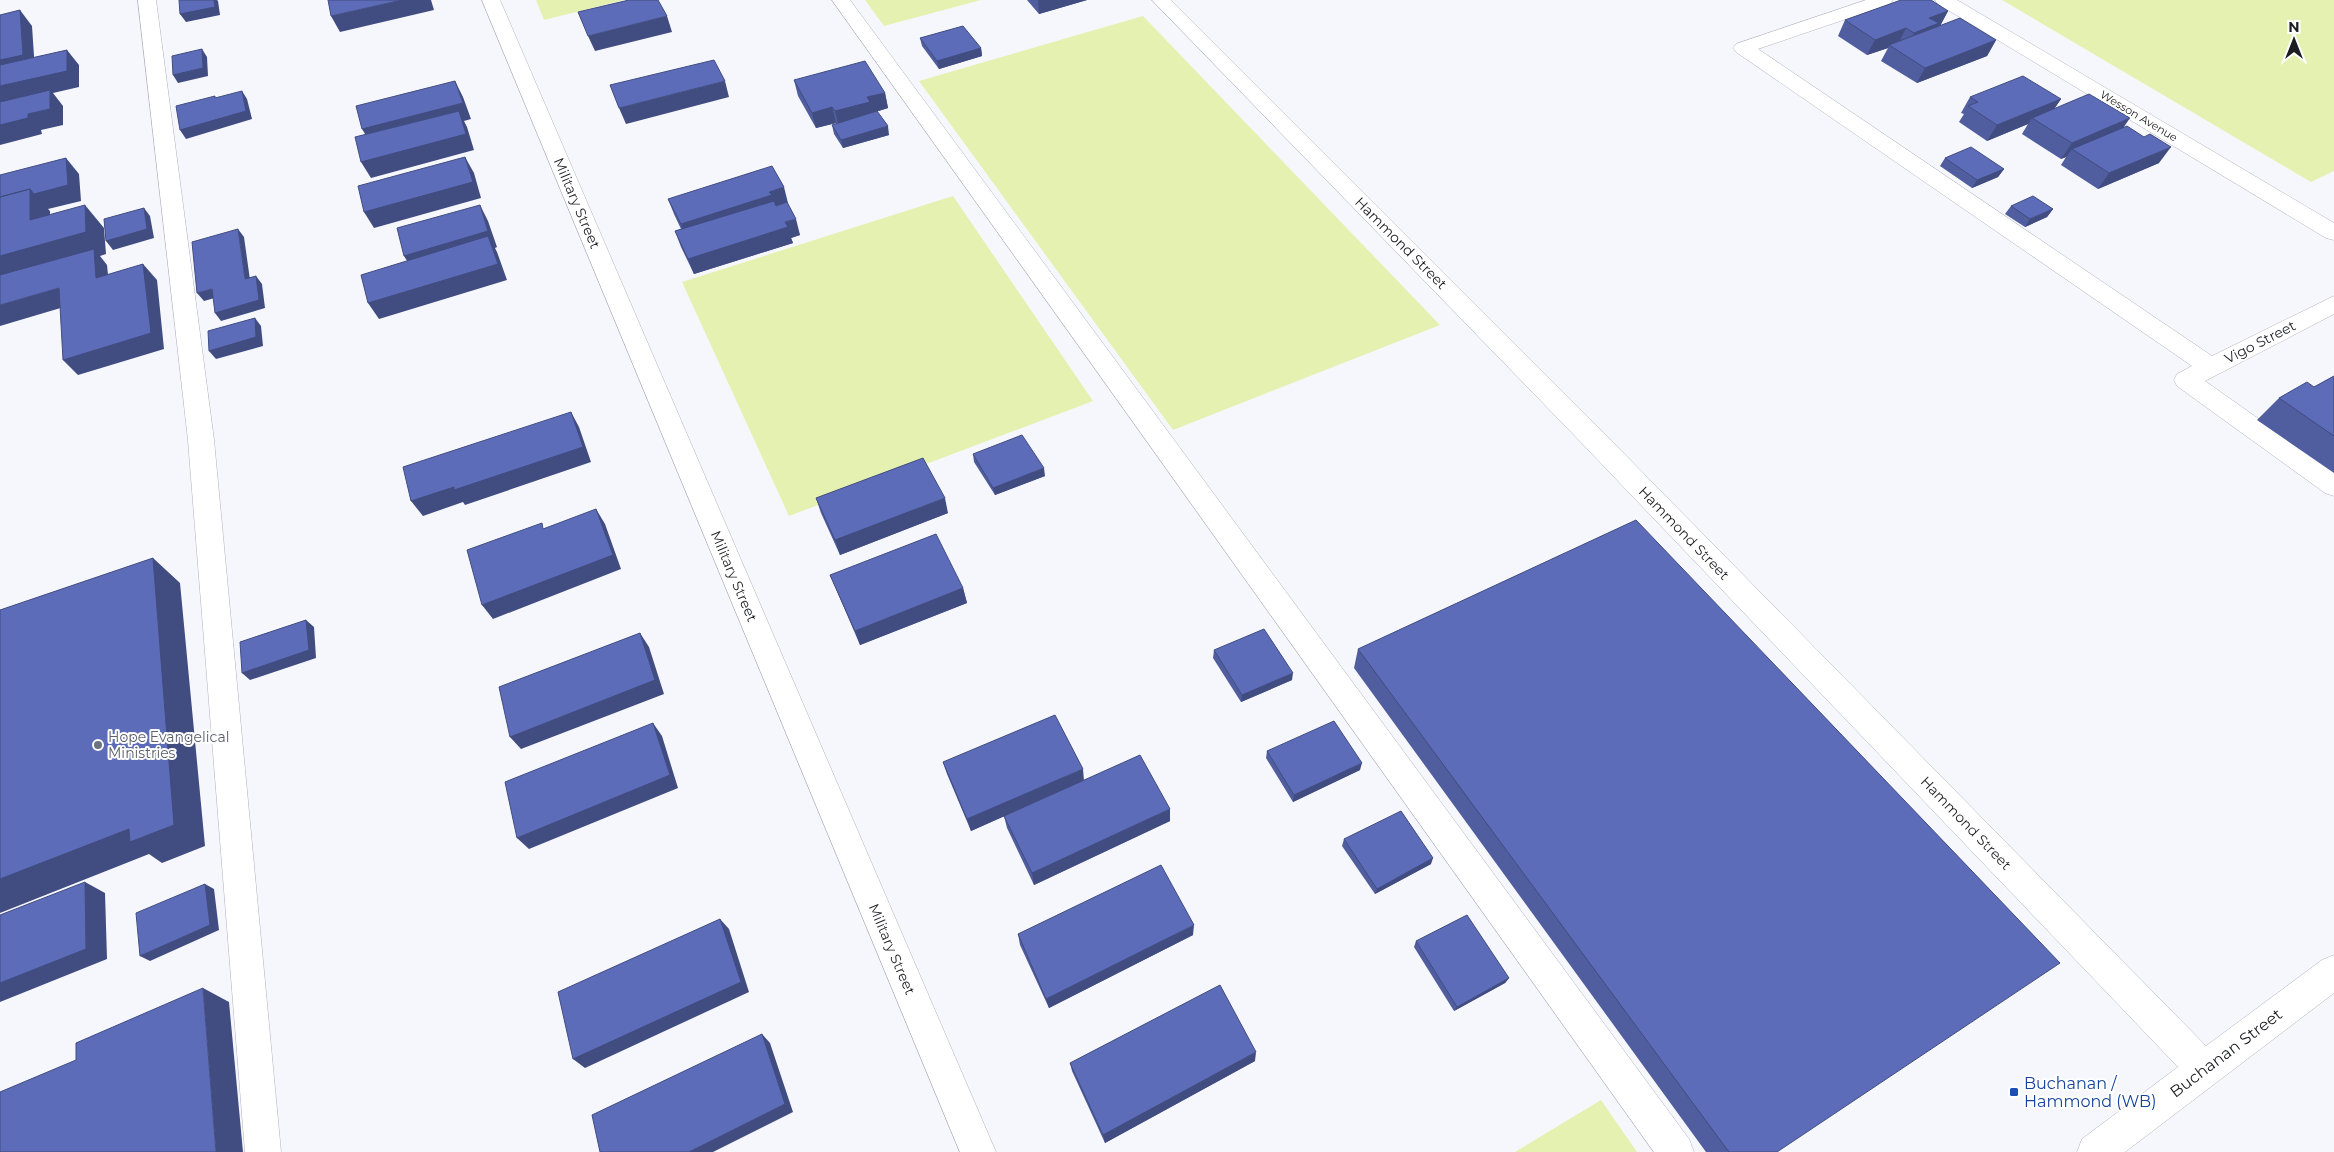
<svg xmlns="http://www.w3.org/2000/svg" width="2334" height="1152" viewBox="0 0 2334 1152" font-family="Montserrat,sans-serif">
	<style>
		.green { fill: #e5f1b1 }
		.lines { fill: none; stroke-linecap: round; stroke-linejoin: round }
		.minor-casing { stroke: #b0b2bc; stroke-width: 1 }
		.minor { fill: #fff; fill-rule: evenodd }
		.wall { fill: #505d9e }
		.shaded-wall { fill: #414c81 }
		.building { fill: #5d6cb8; stroke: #414c81 }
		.worship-dot { fill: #6b7280; stroke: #fff; stroke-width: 2 }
		.transit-dot { fill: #1a4fb4; stroke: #fff; stroke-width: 2 }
		.labels { text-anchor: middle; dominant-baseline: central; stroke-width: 4; stroke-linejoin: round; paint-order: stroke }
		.far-street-label { font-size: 11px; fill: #1d1e22; stroke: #fff }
		.street-label { font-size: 14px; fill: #1d1e22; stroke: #fff }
		.worship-label { font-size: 14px; fill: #5b616d; stroke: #fff; text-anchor: start }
		.near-street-label { font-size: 16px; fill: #1d1e22; stroke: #fff }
		.near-transit-label { font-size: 16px; fill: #164399; stroke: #fff; text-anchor: start }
	</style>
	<rect width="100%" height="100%" fill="#f5f7fd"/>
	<path class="green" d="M536,0H624L544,20Z
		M865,0H981L884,26Z
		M2002,0H2334V171L2311,182Z
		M1143,16L1440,325L1173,430L919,81Z
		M953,196L1093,401L789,516L682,282Z
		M1601,1100L1637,1152H1515Z"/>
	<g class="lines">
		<g class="minor-casing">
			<path id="minor" d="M138,0H156L214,440L281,1152H245L188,440Z
				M482,0H500L996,1152H960Z
				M832,0H850L1689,1139L1694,1152H1654Z
				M1152,0H1171L1590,419L2206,1046L2322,960L2334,955V993L2125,1152H2077L2082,1139L2178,1067L1572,433Z
				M1866,0H1893L1890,4L1758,49L2212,356L2334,296V314L2205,381L2334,472V496L2325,493L2177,386L2174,380L2177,374L2192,366L1736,52L1733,48L1736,44Z
				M1935,0H1957L2334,223V240L2326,238L1938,4Z"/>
		</g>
		<use href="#minor" class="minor"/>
	</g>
	<path class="wall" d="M1027,0H1087L1039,14Z
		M1948,11L1940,26L1996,40L1987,56L1917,83L1881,61L1888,48L1867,55L1838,36L1845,20Z
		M920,38L981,48L982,56L939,69L922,46Z
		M794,80L885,93L888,108L872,113L889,135L843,148L834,134L832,125L837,124L836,123L816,128L798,96Z
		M1970,97L2061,99L2054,109L2124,128L2159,163L2098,189L2061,165L2066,157L2061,159L2022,134L2028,124L1987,141L1959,122L1964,114L1961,113Z
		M1945,158L2004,169L1998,177L1972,188L1940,166Z
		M668,199L788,203L787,204L800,235L791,238L793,243L694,274L681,247L675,231L681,229L674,214Z
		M2011,206L2053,209L2047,217L2025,227L2005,214Z
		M2334,376V473L2257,420L2279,398L2314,387Z
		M973,454L1045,476L995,495L974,462Z
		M816,498L948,513L840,555L821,513Z
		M830,575L963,588L967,603L860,645Z
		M1358,649L1777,1152H1706L1354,668Z
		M1214,650L1292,680L1241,702L1213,658Z
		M1267,751L1360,770L1293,802L1266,758Z
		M943,762L1084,780L1170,821L1034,885L1007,828L1004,816L971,831L947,774Z
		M1344,839L1431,864L1375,894L1342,846Z
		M1018,934L1193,935L1049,1008L1020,945Z
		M1416,941L1509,978L1505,983L1454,1011L1414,947Z
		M1255,1061L1105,1143L1072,1071L1070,1063Z"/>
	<path class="shaded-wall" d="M214,0H217L218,1L220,15L186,22L180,14Z
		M402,0H431L434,10L340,32L331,16Z
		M1038,0H1087L1039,14Z
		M20,10L32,26L35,71L0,80V60Z
		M1948,11L1940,26L1906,49L1914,33L1929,18Z
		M667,16L672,32L595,51L588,36Z
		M1906,28L1898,44L1889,45L1888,48L1867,55L1875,40Z
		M1996,40L1987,56L1917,83L1925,68Z
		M981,48L982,56L939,69L937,61Z
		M202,49L207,57L208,76L178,83L173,75Z
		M67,50L79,65V87L53,93L63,106V125L41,130L42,134L0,145V86Z
		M455,81L463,97L471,119L464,121L467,127L474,150L371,178L361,162L372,145L362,129Z
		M725,81L729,97L626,124L619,108Z
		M242,91L247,99L252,119L186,139L180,130Z
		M885,93L888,108L872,113L839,127L835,111L867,97Z
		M2061,99L2050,115L2032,118L2028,124L1987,141L1997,125Z
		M832,107L836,123L816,128L812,113Z
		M2130,118L2119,134L2072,149L2066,157L2061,159L2072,143Z
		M888,126L889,135L843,148L841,140Z
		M2171,147L2159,163L2098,189L2109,173Z
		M465,157L474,173L481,198L374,228L364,212Z
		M66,158L79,174L81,201L48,209L50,211V242L85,205L104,228L106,254L100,256L107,265L110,294L96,278L0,284V256L30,220V189Z
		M2004,169L1998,177L1972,188L1977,180Z
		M784,187L788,203L775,207L687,240L681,224L769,192Z
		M480,205L488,221L497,247L495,248L497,252L507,280L379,319L368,303L414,272L404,256Z
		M144,208L150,216L154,238L113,250L106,241Z
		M2053,209L2047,217L2025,227L2030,219Z
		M796,219L800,235L791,238L793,243L694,274L688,259Z
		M238,229L244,237L251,287L245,279Z
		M143,264L157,280L164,349L78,375L63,360Z
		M256,276L262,284L265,308L221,321L215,313Z
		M59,288L74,304L0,326V305Z
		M212,289L218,297L204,301L197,293Z
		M255,318L261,326L263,346L216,359L209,351Z
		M571,412L579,427L591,462L465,505L463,502L423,516L411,501Z
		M1044,468L1045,476L995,495L993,488Z
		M945,498L948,513L840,555L835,540Z
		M596,509L605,524L621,569L493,619L482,605Z
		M153,558L180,583L205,846L162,863L149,854L0,913V879Z
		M963,588L967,603L860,645L855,631Z
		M306,620L314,627L316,658L250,680L242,673Z
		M640,633L649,647L664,694L521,749L510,737Z
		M1293,673L1292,680L1241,702L1242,695Z
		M653,723L662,736L678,788L529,849L517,838Z
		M1362,763L1360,770L1293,802L1294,795Z
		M1083,769L1084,781L971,831L967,819Z
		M1170,809V821L1034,885L1032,873Z
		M1433,858L1431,864L1375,894L1377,889Z
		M85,882L105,893L107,959L0,1002V983Z
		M205,884L214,889L219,930L150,961L140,956Z
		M720,919L729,929L749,992L585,1068L573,1059Z
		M1194,925L1193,935L1049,1008L1046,999Z
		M1509,978L1505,983L1454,1011L1457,1007Z
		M203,988L229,1002L243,1152H216Z
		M762,1034L770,1043L793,1112L713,1152H689Z
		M1256,1052L1255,1061L1105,1143L1103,1135Z"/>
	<path class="building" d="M179,0H214L215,7L180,14Z
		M328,0H402L331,16Z
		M629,0H658L667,16L588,36L578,12Z
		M1901,0H1931L1948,11L1929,18L1939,23L1914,33L1906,28L1875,40L1845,20Z
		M20,10L23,55L0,60V15Z
		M1960,18L1996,40L1925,68L1889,45Z
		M963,26L981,48L937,61L920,38Z
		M202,49L203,68L173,75L172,56Z
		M67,50V71L0,86V65Z
		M714,60L725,81L619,108L610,85Z
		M865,61L885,93L867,97L870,102L835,111L832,107L812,113L794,80Z
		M2023,76L2061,99L1997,125L1968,106L1978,102L1970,97Z
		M455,81L463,103L362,129L356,106Z
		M50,90V109L28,114V118L0,125V102Z
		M242,91L246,111L180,130L176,106L215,96V98Z
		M2089,94L2130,118L2072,143L2032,118Z
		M459,111L466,134L361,162L355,137Z
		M877,111L888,126L841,140L832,125Z
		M2127,126L2144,137L2150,134L2171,147L2109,173L2072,149Z
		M1971,147L2004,169L1977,180L1945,158Z
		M465,157L473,182L364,212L358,186Z
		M66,158L68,185L34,194L30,189L0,197V175Z
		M772,166L784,187L769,192L772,195L681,224L668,199Z
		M30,189V220L85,205L86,232L0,256V197Z
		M2033,196L2053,209L2030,219L2011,206Z
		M774,201L776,206L787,202L796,219L785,222L788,227L688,259L675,231Z
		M480,205L488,231L404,256L397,228Z
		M144,208L147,229L106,241L104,219Z
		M238,229L245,279L256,276L259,300L215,313L212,289L197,293L192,242Z
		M488,236L498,264L368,303L361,275Z
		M94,249L96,278L143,264L151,333L63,360L59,288L0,305V275Z
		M255,318L256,337L209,351L208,331Z
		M2334,376V436L2279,398L2307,382L2314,387Z
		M571,412L583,447L454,490V487L411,501L403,467Z
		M1022,435L1044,468L993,488L973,454Z
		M923,458L945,498L835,540L816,498Z
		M596,509L613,555L482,605L467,550L542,523L543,529Z
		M1636,520L2060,963L1777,1152H1729L1358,649Z
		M936,534L963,588L855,631L830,575Z
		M153,558L174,825L130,842L129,829L0,879V610Z
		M306,620L309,650L242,673L240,642Z
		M1264,629L1293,673L1242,695L1214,650Z
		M640,633L655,680L510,737L499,687Z
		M1055,715L1083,769L967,819L943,762Z
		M1334,721L1362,763L1294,795L1267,751Z
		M653,723L670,775L517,838L505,782Z
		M1140,755L1170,809L1032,873L1004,816Z
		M1401,811L1433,858L1377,889L1344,839Z
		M1161,865L1194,925L1046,999L1018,934Z
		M85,882L86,949L0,983V915Z
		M205,884L210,925L140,956L136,913Z
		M1467,915L1509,978L1457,1007L1416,941Z
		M720,919L741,982L573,1059L558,992Z
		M1220,985L1256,1052L1103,1135L1070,1063Z
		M203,988L216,1152H0V1092L76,1060V1043Z
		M762,1034L785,1104L689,1152H600L592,1115Z"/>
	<circle class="worship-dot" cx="98" cy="745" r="5"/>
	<rect class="transit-dot" x="2009" y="1087" width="10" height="10" rx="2.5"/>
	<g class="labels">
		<g class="far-street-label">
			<text transform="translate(2139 116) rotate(31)">Wesson Avenue</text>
		</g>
		<g class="street-label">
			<text transform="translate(577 203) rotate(67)">Military Street</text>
			<text transform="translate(1401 243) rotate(45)">Hammond Street</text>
			<text transform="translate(2260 342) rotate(-27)">Vigo Street</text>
			<text transform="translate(1684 533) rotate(46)">Hammond Street</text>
			<text transform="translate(734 576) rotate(67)">Military Street</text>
			<text transform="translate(1966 823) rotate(46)">Hammond Street</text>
			<text transform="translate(892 949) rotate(67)">Military Street</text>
		</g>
		<g class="worship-label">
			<text x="108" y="737">Hope Evangelical<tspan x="108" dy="16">Ministries</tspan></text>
		</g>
		<g class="near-street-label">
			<text transform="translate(2226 1053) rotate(-37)">Buchanan Street</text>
		</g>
		<g class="near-transit-label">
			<text x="2024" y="1083">Buchanan /<tspan x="2024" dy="18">Hammond (WB)</tspan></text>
		</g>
	</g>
	<g transform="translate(2294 40)" stroke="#ffffff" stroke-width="4" paint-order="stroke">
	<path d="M0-4L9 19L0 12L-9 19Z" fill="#1d1e22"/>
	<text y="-8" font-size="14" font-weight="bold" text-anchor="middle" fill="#1d1e22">N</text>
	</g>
</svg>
